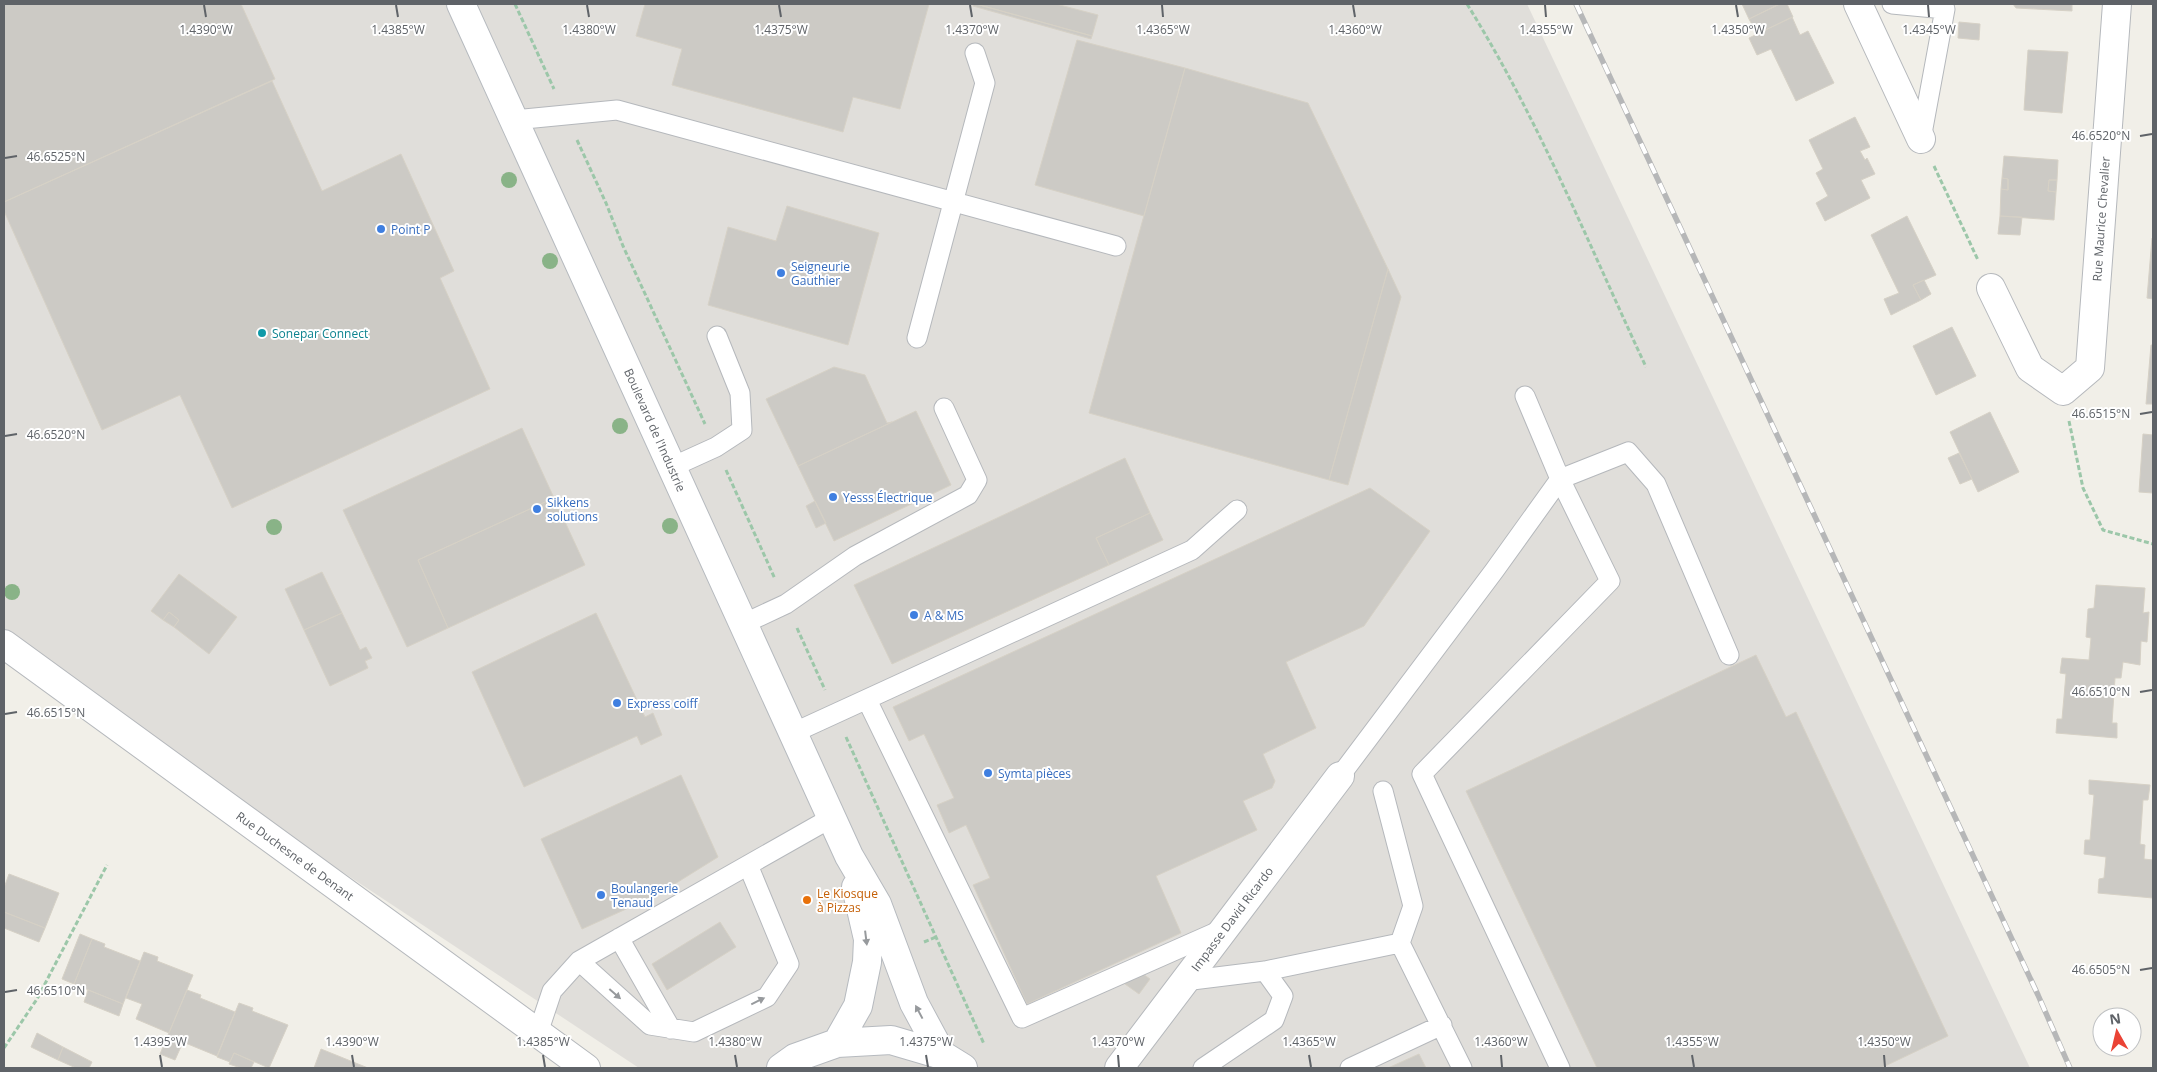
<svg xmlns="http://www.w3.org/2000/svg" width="2157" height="1072" viewBox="0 0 2157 1072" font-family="'Open Sans',sans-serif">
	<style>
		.industrial { fill: #e0deda }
		.building { fill: #cccac5; stroke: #d6d1c6 }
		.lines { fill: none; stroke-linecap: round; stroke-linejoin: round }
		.service-casing { stroke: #b5b8bc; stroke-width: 21 }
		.minor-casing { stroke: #b5b8bc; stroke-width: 30 }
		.tertiary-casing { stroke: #b5b8bc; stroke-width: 30 }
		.secondary-casing { stroke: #b6babf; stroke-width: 30 }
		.path { stroke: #9cc7a9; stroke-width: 3; stroke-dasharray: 5 2.5; stroke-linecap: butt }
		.service { stroke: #fff; stroke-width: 19 }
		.minor { stroke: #fff; stroke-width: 28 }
		.tertiary { stroke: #fff; stroke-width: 28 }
		.secondary { stroke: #fff; stroke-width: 28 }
		.rail-casing { stroke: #b6b7b8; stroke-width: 5.5 }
		.rail { stroke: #fff; stroke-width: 4; stroke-dasharray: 11; stroke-linecap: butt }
		.tree { fill: #89b387 }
		.oneway { fill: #979a9d }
		.ticks { fill: none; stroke: #5f6368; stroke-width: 2 }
		.shop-dot { fill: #3f7fe0; stroke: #fff; stroke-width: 2 }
		.culture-dot { fill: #0f9aa8; stroke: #fff; stroke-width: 2 }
		.food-dot { fill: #e8710a; stroke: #fff; stroke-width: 2 }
		.labels { text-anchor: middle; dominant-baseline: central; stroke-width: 4; stroke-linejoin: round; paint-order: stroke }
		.street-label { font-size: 12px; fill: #5f6368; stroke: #fff }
		.shop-label { font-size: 12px; fill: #366cbe; stroke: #fff; text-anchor: start }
		.culture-label { font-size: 12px; fill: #0d838f; stroke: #fff; text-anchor: start }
		.food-label { font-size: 12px; fill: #c56008; stroke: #fff; text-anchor: start }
		.ticks-label { font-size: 12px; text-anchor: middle; fill: #5f6368; stroke: #fff; stroke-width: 4; stroke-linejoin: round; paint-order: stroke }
	</style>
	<rect width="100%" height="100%" fill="#f1efe8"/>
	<path class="industrial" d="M4,4H1527L2030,1068H639L132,733L4,637Z"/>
	<path class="building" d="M4,4H241L275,79L4,202Z
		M645,4H929L900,109L853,97L843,132L672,85L682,49L636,36Z
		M974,4H976L1092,36L1091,39L973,6Z
		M976,4H1056L1098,15L1092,36Z
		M1742,4H1779L1749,19Z
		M1780,4H1787L1793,17L1757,34L1749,19Z
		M2013,4H2072V11L2016,8Z
		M1792,17L1800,35L1808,31L1834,83L1796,101L1771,49L1757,55L1749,38Z
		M1959,22L1980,24L1979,40L1958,38Z
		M1077,40L1185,68L1144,216L1035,185Z
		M2028,50L2068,52L2062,113L2024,110Z
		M1185,68L1308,103L1388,269L1329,480L1089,413Z
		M272,81L322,191L401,154L454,271L440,278L490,389L232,508L180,395L102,430L4,211V202Z
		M1855,117L1870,147L1860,151L1865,160L1867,158L1875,174L1861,180L1870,198L1825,221L1816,203L1828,196L1816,173L1823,169L1809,140Z
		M2004,156L2058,160L2057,180H2049L2048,191L2056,192L2054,220L2000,216L2001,189L2008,190V179L2002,178Z
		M2002,178L2008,179V190L2001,189Z
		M2049,180H2057L2056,192L2048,191Z
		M787,206L879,233L848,345L708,305L728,227L776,241Z
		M1907,216L1936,275L1913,285L1921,300L1891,315L1884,299L1899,293L1871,235Z
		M2000,216L2022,217L2020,235L1998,234Z
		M2152,238H2153V299L2147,298Z
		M1388,269L1401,297L1348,485L1329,480Z
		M1924,280L1931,294L1921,300L1913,285Z
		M1952,327L1976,376L1936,395L1913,346Z
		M2151,345H2153V404H2146Z
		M834,367L865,375L887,423L892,422L798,466L766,399Z
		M916,411L951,485L834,541L798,466Z
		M1990,412L2019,472L1978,492L1950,432Z
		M522,428L554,498L418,560L448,628L407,647L343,510Z
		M2143,434L2153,435V493L2139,492Z
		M1959,453L1972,479L1960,484L1948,458Z
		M1125,458L1150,513L1096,538L1109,565L892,664L854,585Z
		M1370,488L1430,531L1364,626L1286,662L1316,728L1263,754L1275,781L1272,788L1243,801L1257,830L1156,876L1181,933L1027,1004L973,885L990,878L966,825L949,833L937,805L954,798L924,734L909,741L893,707Z
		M554,498L585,565L448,628L418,560Z
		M815,501L826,523L816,528L806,506Z
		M1150,513L1163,540L1109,565L1096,538Z
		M322,572L342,613L304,630L285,589Z
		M179,574L237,617L209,654L174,627L179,620L169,612L163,620L151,611Z
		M2096,585L2145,588L2143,613L2149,612L2147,642L2141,641L2140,665L2123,662L2121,678H2115L2112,723H2117V738L2056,733L2057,719H2062L2066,674L2060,673L2062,658L2089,660L2091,638L2086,637L2088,609L2094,608Z
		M169,612L179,620L174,627L163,620Z
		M342,613L360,650L366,647L372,658L365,661L368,668L330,686L304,630Z
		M596,613L645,717L653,713L662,735L641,745L637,736L524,787L472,672Z
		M1756,655L1786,717L1796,712L1948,1036L1881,1068H1597L1466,791Z
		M681,775L718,857L657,895L582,929L541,839Z
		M2089,780L2150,785L2148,800H2143L2140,844L2145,845L2144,859L2153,860V898L2098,893L2099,879L2104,878L2106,857L2084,854L2085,840H2090L2094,795L2089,794Z
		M9,874L59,893L45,928L4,912V888Z
		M4,912L45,928L39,942L4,928Z
		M720,922L736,947L667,990L652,964Z
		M80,934L92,939L74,984L62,979Z
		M92,939L105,944L104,947L140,961L123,1004L74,984Z
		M144,952L158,957L157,961L193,975L169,1033L136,1019L142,1004L126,998Z
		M1136,969L1150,979L1139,994L1125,984Z
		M88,990L123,1004L119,1016L84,1002Z
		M187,990L201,995L200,998L235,1012L217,1056L183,1042L175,1060L160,1054Z
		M239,1003L253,1008L252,1011L288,1025L269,1068L234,1053L230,1062L217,1057Z
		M37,1033L63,1047L58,1060L31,1047Z
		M63,1047L92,1062L89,1068H76L58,1060Z
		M321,1049L368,1068H314Z
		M234,1053L254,1062L251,1068H241L229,1064Z
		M1419,1054L1426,1068H1388Z"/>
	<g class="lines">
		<g class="service-casing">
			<path id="service" d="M1892,4L1945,9L1921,139
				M514,120L617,110L1116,246
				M917,338L985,83L975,53
				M672,467L716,447L742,430L740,393L717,336
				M743,624L786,604L855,556L968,495L977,480L944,408
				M867,700L1022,1018L1221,930
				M793,733L1192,550L1237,510
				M1340,776L1494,571L1560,479L1525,396
				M1383,791L1413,906L1400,943
				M619,938L671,1029
				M579,961L650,1025L694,1032L767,997L789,964L748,865
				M1184,981L1265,971L1400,943L1462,1068
				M538,1033L552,991L579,961L831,818
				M1203,1068L1274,1020L1283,996L1265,971
				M1350,1068L1442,1025
				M1560,1068L1422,774L1610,581L1560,479L1628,452L1656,484L1729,655"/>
		</g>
		<g class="minor-casing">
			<path id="minor" d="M1858,4L1921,139
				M1991,288L2030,368L2063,391L2090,368L2117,4
				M1119,1068L1340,776"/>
		</g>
		<g class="tertiary-casing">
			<path id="tertiary" d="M4,644L586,1068"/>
		</g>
		<g class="secondary-casing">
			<path id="secondary" d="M461,4L849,856L877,904L914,1003L942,1055
				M837,1043L858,1006L867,962L868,939L856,887
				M781,1068L795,1058L837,1043L891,1040L942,1055L963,1068"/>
		</g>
		<path class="path" d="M515,4L554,89
			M1467,4C1538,118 1589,245 1646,367
			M577,140L606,203L623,246L705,424
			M1934,166L1978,260
			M2069,421L2083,488L2103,530L2153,544
			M726,470L775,579
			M797,628L825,690
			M846,737L984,1044
			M924,942L936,937
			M4,1048L37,999L107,865"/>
		<use href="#service" class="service"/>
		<use href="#minor" class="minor"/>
		<use href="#tertiary" class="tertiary"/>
		<use href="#secondary" class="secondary"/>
		<g class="rail-casing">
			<path id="rail" d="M1576,4L2038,995L2070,1068"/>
		</g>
		<use href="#rail" class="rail"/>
	</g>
	<g class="tree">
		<circle cx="509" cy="180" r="8"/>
		<circle cx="550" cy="261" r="8"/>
		<circle cx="620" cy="426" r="8"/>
		<circle cx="670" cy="526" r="8"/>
		<circle cx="274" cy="527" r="8"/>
		<circle cx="12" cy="592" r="8"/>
	</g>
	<defs><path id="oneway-solid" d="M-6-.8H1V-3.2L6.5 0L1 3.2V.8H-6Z" transform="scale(1.25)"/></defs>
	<g class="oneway">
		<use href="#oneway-solid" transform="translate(866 938) rotate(83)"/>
		<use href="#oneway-solid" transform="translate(615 994) rotate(41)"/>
		<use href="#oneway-solid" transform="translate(758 1001) rotate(-26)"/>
		<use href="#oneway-solid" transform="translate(919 1012) rotate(-118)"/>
	</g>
	<path class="ticks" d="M204,5L206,17M396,5L398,17M587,5L589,17M779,5L781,17M970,5L972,17M1162,5L1163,17M1353,5L1355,17M1545,5L1546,17M1736,5L1738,17M1928,5L1929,17M2140,136L2152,134M5,158L17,156M2140,414L2152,412M5,436L17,434M2140,692L2152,690M5,714L17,712M2140,970L2152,968M5,992L17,990M160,1055L162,1067M352,1055L354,1067M543,1055L545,1067M735,1055L737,1067M926,1055L928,1067M1118,1055L1119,1067M1309,1055L1311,1067M1501,1055L1502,1067M1692,1055L1694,1067M1884,1055L1885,1067"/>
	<g class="shop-dot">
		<circle cx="381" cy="229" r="5"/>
		<circle cx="781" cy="273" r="5"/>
		<circle cx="833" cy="497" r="5"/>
		<circle cx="537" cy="509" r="5"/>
		<circle cx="914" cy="615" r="5"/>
		<circle cx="617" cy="703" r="5"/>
		<circle cx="988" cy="773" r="5"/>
		<circle cx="601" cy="895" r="5"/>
	</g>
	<circle class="culture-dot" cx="262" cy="333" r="5"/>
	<circle class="food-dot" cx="807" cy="900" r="5"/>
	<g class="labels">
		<g class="street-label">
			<text transform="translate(2101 219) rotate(-86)">Rue Maurice Chevalier</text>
			<text transform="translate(655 430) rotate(66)">Boulevard de l'Industrie</text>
			<text transform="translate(295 856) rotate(36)">Rue Duchesne de Denant</text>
			<text transform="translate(1232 919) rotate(-53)">Impasse David Ricardo</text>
		</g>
		<g class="shop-label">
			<text x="391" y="229">Point P</text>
			<text x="791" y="266">Seigneurie<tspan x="791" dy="14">Gauthier</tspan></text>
			<text x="843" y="497">Yesss Électrique</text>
			<text x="547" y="502">Sikkens<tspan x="547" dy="14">solutions</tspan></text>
			<text x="924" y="615">A &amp; MS</text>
			<text x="627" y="703">Express coiff</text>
			<text x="998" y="773">Symta pièces</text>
			<text x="611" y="888">Boulangerie<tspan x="611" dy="14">Tenaud</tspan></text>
		</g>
		<g class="culture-label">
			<text x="272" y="333">Sonepar Connect</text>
		</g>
		<g class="food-label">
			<text x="817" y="893">Le Kiosque<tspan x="817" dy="14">à Pizzas</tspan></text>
		</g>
	</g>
	<g class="ticks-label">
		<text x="206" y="34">1.4390°W</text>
		<text x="398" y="34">1.4385°W</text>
		<text x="589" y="34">1.4380°W</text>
		<text x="781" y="34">1.4375°W</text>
		<text x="972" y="34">1.4370°W</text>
		<text x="1163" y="34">1.4365°W</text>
		<text x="1355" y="34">1.4360°W</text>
		<text x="1546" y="34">1.4355°W</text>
		<text x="1738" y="34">1.4350°W</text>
		<text x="1929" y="34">1.4345°W</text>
		<text x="2101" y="140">46.6520°N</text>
		<text x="56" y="161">46.6525°N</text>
		<text x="2101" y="418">46.6515°N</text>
		<text x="56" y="439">46.6520°N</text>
		<text x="2101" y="696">46.6510°N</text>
		<text x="56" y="717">46.6515°N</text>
		<text x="2101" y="974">46.6505°N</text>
		<text x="56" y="995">46.6510°N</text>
		<text x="160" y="1046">1.4395°W</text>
		<text x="352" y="1046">1.4390°W</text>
		<text x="543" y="1046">1.4385°W</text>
		<text x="735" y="1046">1.4380°W</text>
		<text x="926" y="1046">1.4375°W</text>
		<text x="1118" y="1046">1.4370°W</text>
		<text x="1309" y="1046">1.4365°W</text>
		<text x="1501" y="1046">1.4360°W</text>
		<text x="1692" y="1046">1.4355°W</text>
		<text x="1884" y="1046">1.4350°W</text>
	</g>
	<rect width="2157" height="1072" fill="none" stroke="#5f6368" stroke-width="10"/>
	<g transform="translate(2117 1032) rotate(352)"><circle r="24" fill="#ffffff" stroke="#bfc1c3"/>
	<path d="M0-4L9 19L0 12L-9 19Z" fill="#ea4335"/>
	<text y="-8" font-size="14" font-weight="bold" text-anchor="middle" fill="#5f6368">N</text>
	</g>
</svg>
